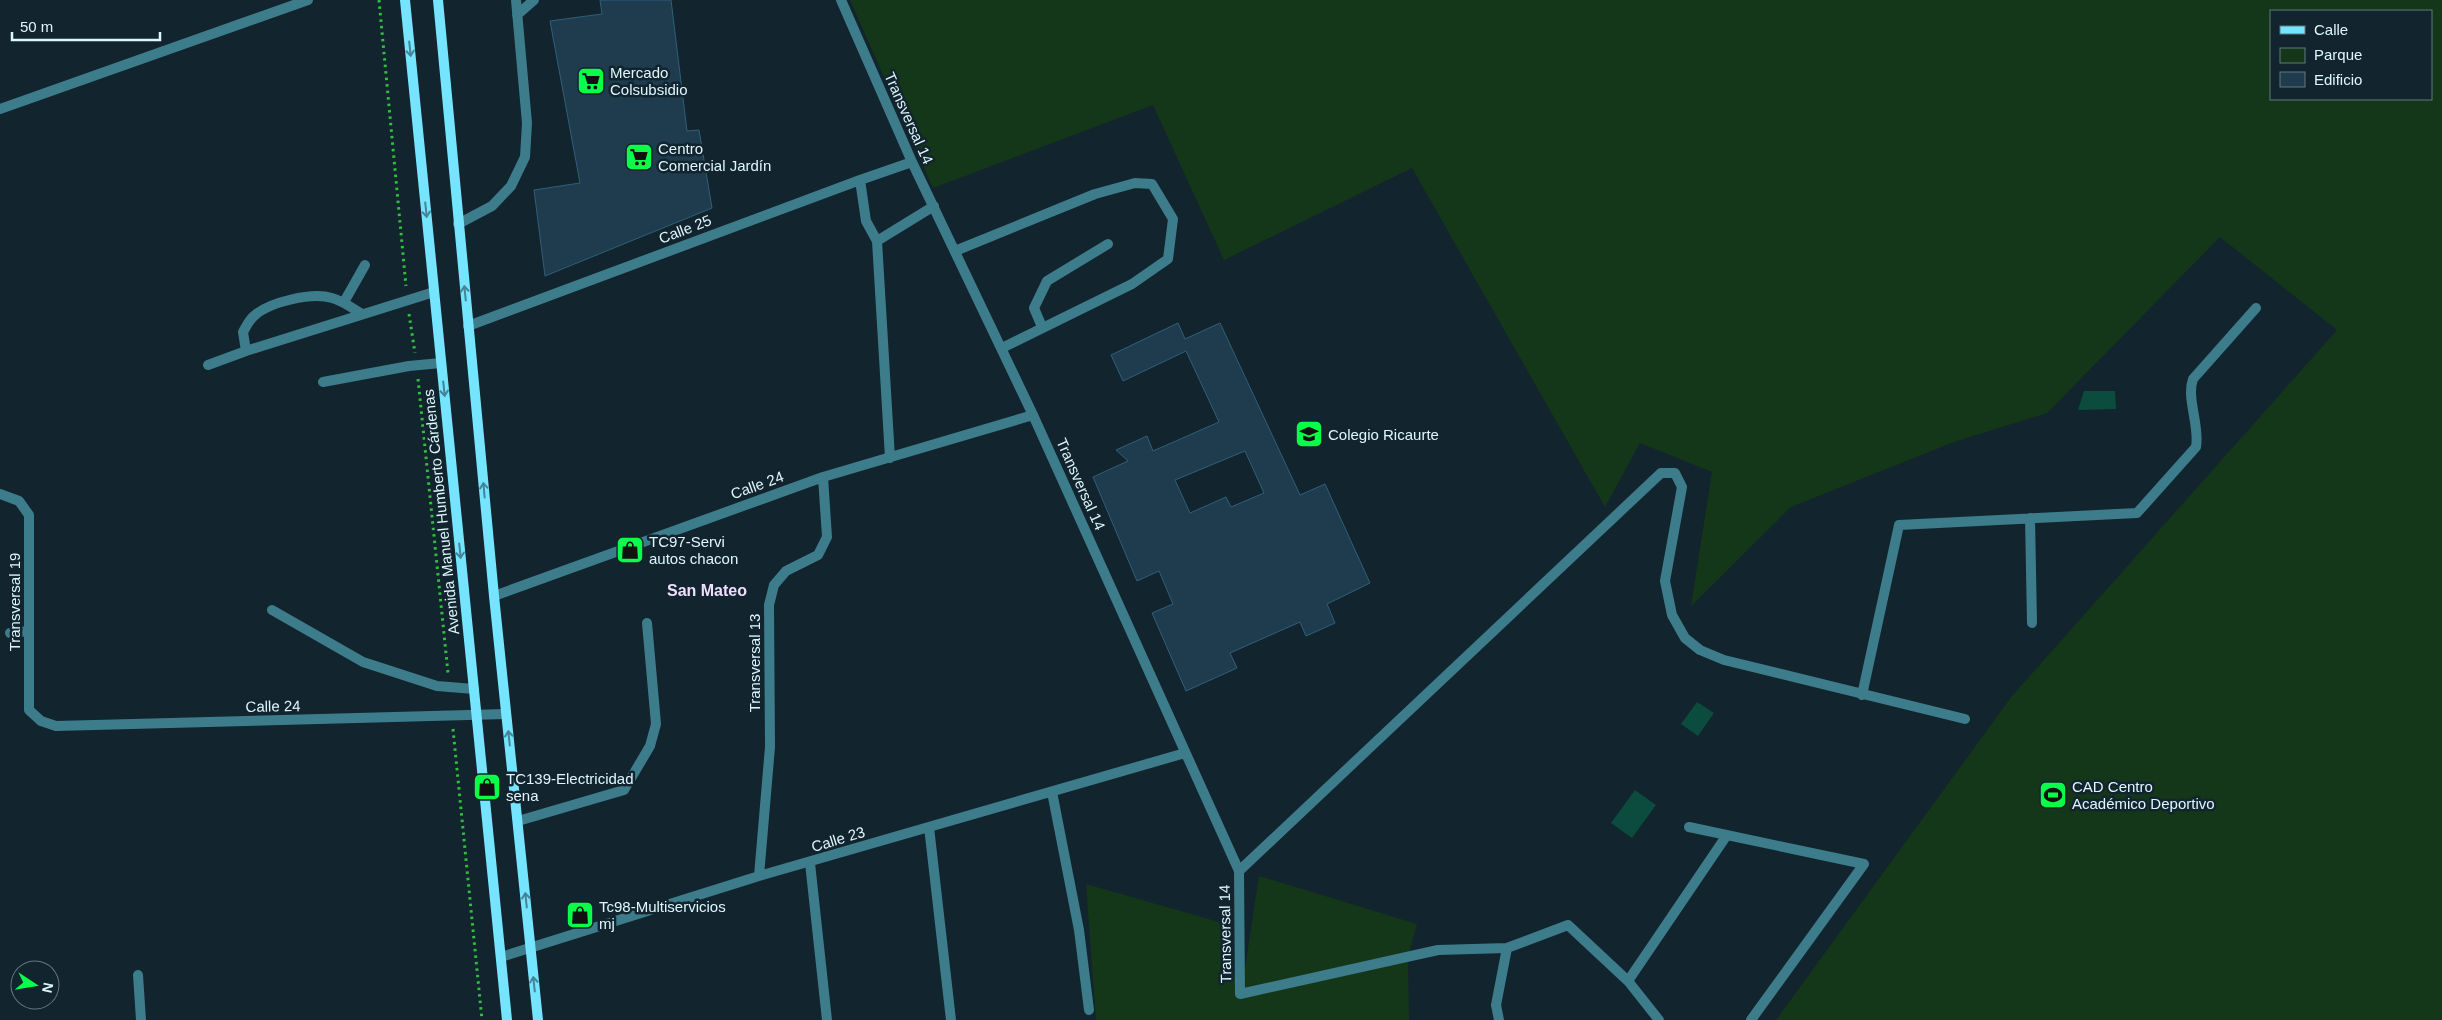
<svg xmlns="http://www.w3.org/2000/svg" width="2442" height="1020" viewBox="0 0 2442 1020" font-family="Arial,sans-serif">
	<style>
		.green { fill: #153719; fill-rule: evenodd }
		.water { fill: #0b4c3f }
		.building { fill: #1e3c4e; stroke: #305f7a; fill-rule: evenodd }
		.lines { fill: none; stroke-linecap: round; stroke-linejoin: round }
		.path { stroke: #31bf3f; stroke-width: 3; stroke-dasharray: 2.5 4; stroke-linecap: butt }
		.lane { stroke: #3d7c8b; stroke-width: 10 }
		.street { stroke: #3d7c8b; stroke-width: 10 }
		.secondary { stroke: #75e5ff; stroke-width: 10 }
		.oneway { stroke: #448496 }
		.labels { text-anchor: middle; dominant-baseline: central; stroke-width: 5; stroke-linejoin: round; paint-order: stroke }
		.poi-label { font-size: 15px; fill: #ddf6ff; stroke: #12242d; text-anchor: start }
		.street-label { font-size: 15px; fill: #ddf6ff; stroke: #12242d }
		.neighbourhood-label { font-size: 16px; font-weight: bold; fill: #f0dfff; stroke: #12242d }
	</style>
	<rect width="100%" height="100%" fill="#12242d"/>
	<path class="green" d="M850,0H2442V1020H1776L2012,696L2337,330L2220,237L2047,413L1954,442L1791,507L1691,606L1712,472L1640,443L1605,507L1412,168L1224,260L1153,105L933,188ZM2431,11V99H2271V11Z
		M1259,876L1417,924L1408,957L1409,1020H1096L1086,884L1219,922L1236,981H1243Z"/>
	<path class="water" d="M2084,391H2115L2116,409L2078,410Z
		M1697,702L1714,713L1698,736L1681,724Z
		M1635,790L1656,805L1632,838L1611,823Z"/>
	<path class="building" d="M600,0H671L687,131L699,130L712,208L545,276L534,190L580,183L550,21L602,14Z
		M1178,323L1185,339L1220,323L1300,495L1325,484L1370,583L1327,604L1335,623L1306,636L1300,622L1230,653L1237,668L1186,691L1152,613L1173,604L1159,571L1137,581L1093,477L1128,461L1116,450L1147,436L1153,451L1219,422L1186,351L1123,381L1111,355ZM1245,451L1264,493L1231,507L1226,497L1190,513L1175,480Z"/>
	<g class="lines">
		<path class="path" d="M379,0L406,286
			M409,314L415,353
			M418,379L448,673
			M453,729L482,1020"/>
		<path class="lane" d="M517,15L534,0
			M0,109L308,0
			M458,224L492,206L511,186L525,157L527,123L516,0
			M955,251L1095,194L1135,183L1152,184L1173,219L1168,259L1132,284L1002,348
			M344,302L365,265
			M1042,327L1034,308L1047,281L1108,244
			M246,351L243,332C246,327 249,320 254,316C269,302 312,292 332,298C343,301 352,308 362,314
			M208,365L246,351L434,292
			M323,382L409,366L441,363
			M272,610L363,662L437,686L474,689
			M10,633L29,631"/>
		<path class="street" d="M841,0L912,162L1033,415L1239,871L1240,994L1438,950L1507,948L1568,925L1628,981L1659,1020
			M860,180L866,221L877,241L890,458
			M877,241L934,206
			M468,326L860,180L912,162
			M0,494L19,501L29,515V710L41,721L56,726L506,714
			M2030,518L2032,623
			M494,596L823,477L1033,415
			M1862,695L1899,525L2137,513L2196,447C2200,426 2186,398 2193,379L2256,308
			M1052,792L1079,930L1089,1010
			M518,821L624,790L650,746L656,724L647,623
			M929,827L951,1020
			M1689,827L1864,864L1751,1020
			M810,863L827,1020
			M1239,871L1661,473H1675L1682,487L1665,581L1672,615L1685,638L1700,650L1724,660L1965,719
			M759,876L770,747L769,605L774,585L786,571L818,555L827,537L823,477
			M501,957L759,876L1185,753
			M138,975L141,1020
			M1628,981L1727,835
			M1499,1020L1496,1005L1507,948"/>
		<path class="secondary" d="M405,0L507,1020
			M438,0L494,596L538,1020"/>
	</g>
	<defs><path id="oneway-shaft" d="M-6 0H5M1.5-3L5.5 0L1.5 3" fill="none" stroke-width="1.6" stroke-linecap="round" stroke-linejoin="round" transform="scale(1.25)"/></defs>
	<g class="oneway">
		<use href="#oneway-shaft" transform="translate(410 49) rotate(84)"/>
		<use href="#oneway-shaft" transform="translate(426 210) rotate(84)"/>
		<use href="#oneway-shaft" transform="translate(465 293) rotate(-96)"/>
		<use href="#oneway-shaft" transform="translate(444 389) rotate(84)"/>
		<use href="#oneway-shaft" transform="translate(484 490) rotate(-95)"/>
		<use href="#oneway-shaft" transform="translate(460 551) rotate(84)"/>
		<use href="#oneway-shaft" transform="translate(509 738) rotate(-96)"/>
		<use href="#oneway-shaft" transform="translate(526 900) rotate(-96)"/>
		<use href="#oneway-shaft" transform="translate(534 984) rotate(-96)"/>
	</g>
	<defs>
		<g id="supermarket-square" transform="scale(1.4375)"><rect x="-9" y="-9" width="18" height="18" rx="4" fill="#0afe49" stroke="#12242d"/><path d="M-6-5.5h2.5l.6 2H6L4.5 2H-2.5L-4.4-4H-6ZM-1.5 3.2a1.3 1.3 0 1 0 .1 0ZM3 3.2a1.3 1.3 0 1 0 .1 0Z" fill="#111"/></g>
		<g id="school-square" transform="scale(1.4375)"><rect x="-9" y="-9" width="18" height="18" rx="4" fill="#0afe49" stroke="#12242d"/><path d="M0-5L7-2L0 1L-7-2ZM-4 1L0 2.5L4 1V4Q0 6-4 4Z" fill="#111"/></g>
		<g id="shop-square" transform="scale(1.4375)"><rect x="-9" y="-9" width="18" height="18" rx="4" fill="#0afe49" stroke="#12242d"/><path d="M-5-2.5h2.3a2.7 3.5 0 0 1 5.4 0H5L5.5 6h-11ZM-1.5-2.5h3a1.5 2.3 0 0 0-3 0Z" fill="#111"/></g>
		<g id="stadium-square" transform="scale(1.4375)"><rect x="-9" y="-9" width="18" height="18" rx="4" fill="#0afe49" stroke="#12242d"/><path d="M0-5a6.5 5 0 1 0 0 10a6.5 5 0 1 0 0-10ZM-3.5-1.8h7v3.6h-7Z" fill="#111"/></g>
	</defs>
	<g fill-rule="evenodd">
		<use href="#supermarket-square" x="591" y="81"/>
		<use href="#supermarket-square" x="639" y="157"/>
		<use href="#school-square" x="1309" y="434"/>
		<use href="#shop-square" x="630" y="550"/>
		<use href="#shop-square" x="487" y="787"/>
		<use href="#stadium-square" x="2053" y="795"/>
		<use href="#shop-square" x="580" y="915"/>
	</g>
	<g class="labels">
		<g class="poi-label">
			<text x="610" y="72">Mercado<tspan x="610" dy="17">Colsubsidio</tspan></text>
			<text x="658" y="148">Centro<tspan x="658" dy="17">Comercial Jardín</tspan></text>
			<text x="1328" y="434">Colegio Ricaurte</text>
			<text x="649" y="541">TC97-Servi<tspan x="649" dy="17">autos chacon</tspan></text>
			<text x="506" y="778">TC139-Electricidad<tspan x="506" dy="17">sena</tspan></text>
			<text x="2072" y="786">CAD Centro<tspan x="2072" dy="17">Académico Deportivo</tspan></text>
			<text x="599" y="906">Tc98-Multiservicios<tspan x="599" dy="17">mj</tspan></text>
		</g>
		<g class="street-label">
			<text transform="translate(909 118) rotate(66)">Transversal 14</text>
			<text transform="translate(685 229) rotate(-21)">Calle 25</text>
			<text transform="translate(1081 484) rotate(66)">Transversal 14</text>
			<text transform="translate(757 485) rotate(-20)">Calle 24</text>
			<text transform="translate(441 512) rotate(-96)">Avenida Manuel Humberto Cárdenas</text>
			<text transform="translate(14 602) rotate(-90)">Transversal 19</text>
			<text transform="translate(754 663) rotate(-90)">Transversal 13</text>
			<text transform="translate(273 706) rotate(-1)">Calle 24</text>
			<text transform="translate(838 839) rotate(-17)">Calle 23</text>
			<text transform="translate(1225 934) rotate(-91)">Transversal 14</text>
		</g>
		<g class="neighbourhood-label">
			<text x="707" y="590">San Mateo</text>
		</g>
	</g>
	<rect x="2270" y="10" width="162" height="90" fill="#12242d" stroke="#637881"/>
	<rect x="2280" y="26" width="25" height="8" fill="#75e5ff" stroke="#637881"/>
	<text x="2314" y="35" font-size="15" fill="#ddf6ff">Calle</text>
	<rect x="2280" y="48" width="25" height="15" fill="#153719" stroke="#637881"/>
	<text x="2314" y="60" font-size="15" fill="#ddf6ff">Parque</text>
	<rect x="2280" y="72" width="25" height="15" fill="#1e3c4e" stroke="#637881"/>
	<text x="2314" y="85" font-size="15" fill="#ddf6ff">Edificio</text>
	<g transform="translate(35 985) rotate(102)"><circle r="24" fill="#12242d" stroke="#637881"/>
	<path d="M0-4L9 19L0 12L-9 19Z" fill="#0afe49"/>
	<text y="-8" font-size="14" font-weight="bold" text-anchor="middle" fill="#ddf6ff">N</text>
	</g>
	<path d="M12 32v8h148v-8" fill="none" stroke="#ddf6ff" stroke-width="2.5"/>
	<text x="20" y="32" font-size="15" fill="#ddf6ff" stroke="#12242d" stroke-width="4" paint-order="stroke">50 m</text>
</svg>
